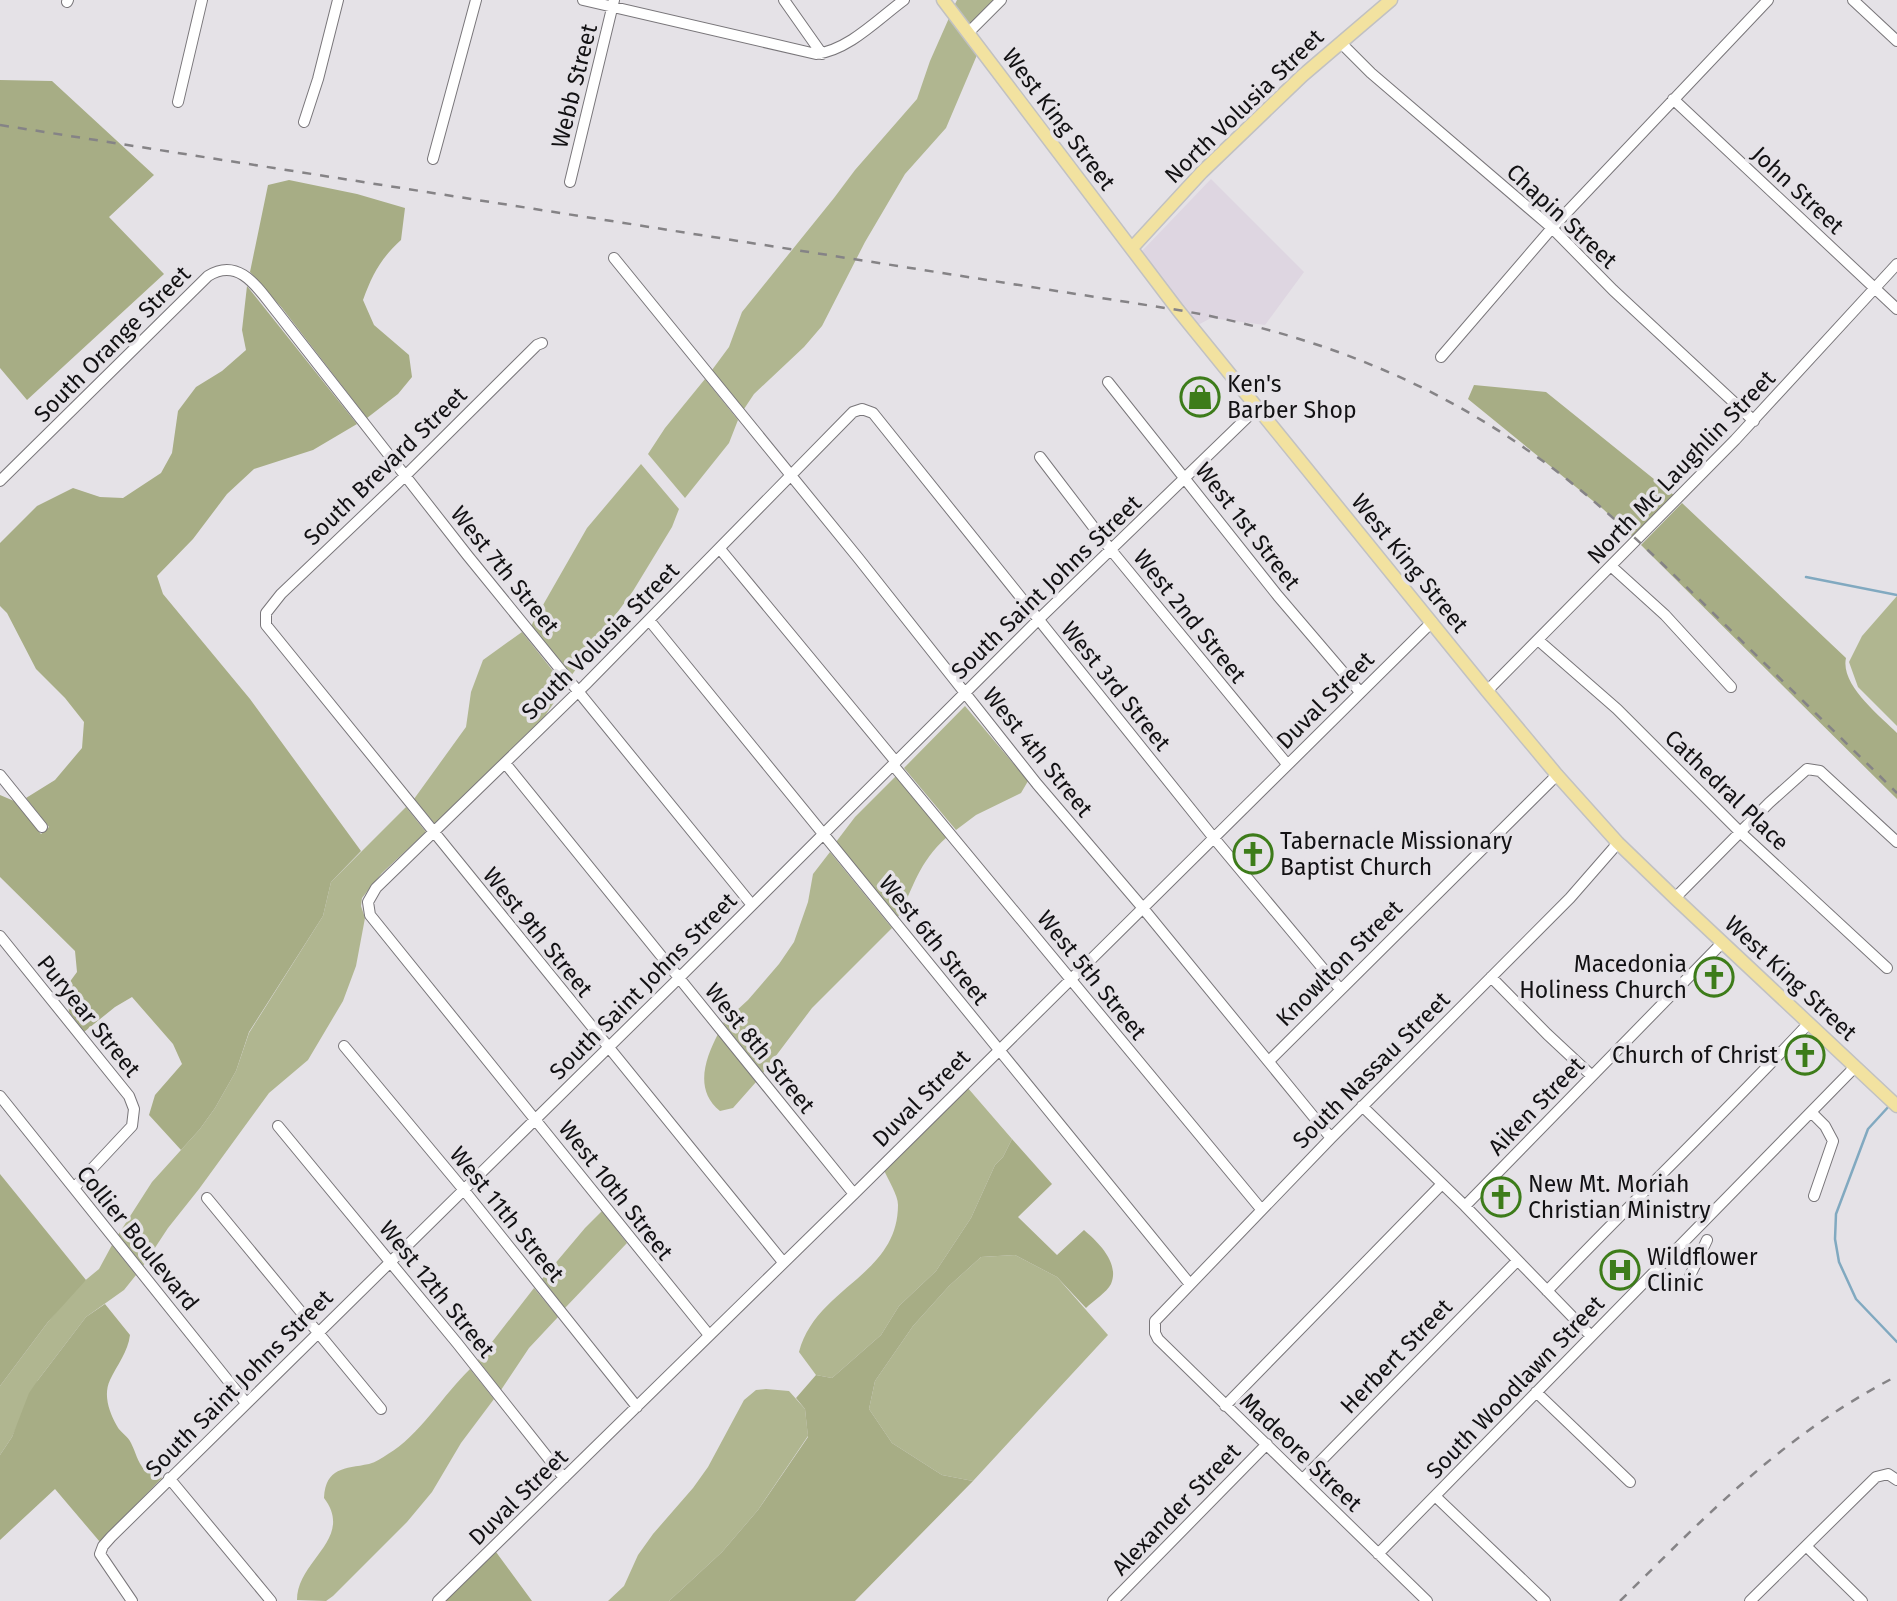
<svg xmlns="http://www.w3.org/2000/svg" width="1897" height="1601" viewBox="0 0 1897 1601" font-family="'Fira Sans',sans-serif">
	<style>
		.built { fill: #ded6e1 }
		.green { fill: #b0b690 }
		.forest { fill: #a7ad85 }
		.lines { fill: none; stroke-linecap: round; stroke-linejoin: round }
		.stream { stroke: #81a9c0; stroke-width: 2.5 }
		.minor-casing { stroke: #79767a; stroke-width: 12 }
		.major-casing { stroke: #c1c1c2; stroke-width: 15 }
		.minor { stroke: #fff; stroke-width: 10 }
		.major { stroke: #f2e2a0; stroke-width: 12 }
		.rail { stroke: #858386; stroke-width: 2.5; stroke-dasharray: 9 9; stroke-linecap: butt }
		.labels { text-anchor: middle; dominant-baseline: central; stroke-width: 7; stroke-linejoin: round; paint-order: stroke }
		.street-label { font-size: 23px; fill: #121113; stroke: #e5e2e7 }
		.poi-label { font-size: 23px; fill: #121113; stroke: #e5e2e7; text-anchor: start }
	</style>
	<rect width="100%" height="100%" fill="#e5e2e7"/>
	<path class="built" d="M1211,179L1304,272L1265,325L1211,318L1198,325L1141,252Z"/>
	<path class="green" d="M957,0H994L969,25L954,6Z
		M949,18L977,55L946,128L905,174L865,242L822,326L804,347L754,394L744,409L712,370L729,347L742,312L834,198L855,170L917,99L930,61Z
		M705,379L738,420L729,443L685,498L648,454L665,428Z
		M641,464L679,509L672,527L633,591L571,676L531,626L587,528Z
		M1897,596V726L1858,687L1849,662L1862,636Z
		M522,632L565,686L545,716L435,824L414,799L466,727L471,692L483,660Z
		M965,706L1028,781L1021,793L976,815L956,830L904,768Z
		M896,776L947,837C918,863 915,885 898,917L836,842L855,817Z
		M406,807L426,832L382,873L362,898L361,906L365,918L356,966L343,1001L308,1060L269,1093L199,1189L168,1228L143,1266L118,1235L152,1182L200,1129L215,1108L236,1071L249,1033L323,916L331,882Z
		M830,852L892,928L812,1008L763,1073L723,1023L748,1000L779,964L794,942L808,902L813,874Z
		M718,1034L756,1082L733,1108L720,1111C694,1090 705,1059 718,1034Z
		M967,1087L1012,1139L1003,1157L995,1165L971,1218L936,1271L899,1306L881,1335L832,1378L816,1375L799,1352C816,1287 898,1276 898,1205C898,1195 888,1180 884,1170Z
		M602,1211L627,1243L565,1308L542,1279L585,1228Z
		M112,1245L136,1275L124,1290L86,1317L38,1380L12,1437L0,1455V1386L48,1322L76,1288L99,1269Z
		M1015,1255L1057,1277L1108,1335L973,1481L942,1475L892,1443L869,1409L875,1381L913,1326L949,1286L981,1257Z
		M534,1288L558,1317L529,1348L501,1390L478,1360Z
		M470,1369L494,1399L461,1443L432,1492L407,1522L333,1596L326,1601L297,1600C297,1560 355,1539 324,1498C326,1467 344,1469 369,1464C376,1462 382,1458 388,1454C418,1437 444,1394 470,1369Z
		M766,1389L789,1391L805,1409L808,1436L758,1510L722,1552L669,1601H608L624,1586L638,1555L653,1534L693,1488L708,1467L744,1400L756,1390Z"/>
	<path class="forest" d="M0,80L52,81L154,175L109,217L164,274L27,400L0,368Z
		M289,180L357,194L405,208L401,240C381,258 372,275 363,300L374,325L409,355L412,377L398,394L367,418L282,308L250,272L268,185Z
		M247,286L357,424L313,450L254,469L227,494L193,539L157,576L163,594L250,699L361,851L331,882L323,916L249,1032L236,1071L215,1108L200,1129L181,1150L149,1115L155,1095L182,1064L173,1044L132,997L115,1007L84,1032L69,1012L66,987L77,972L75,951L0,877V795L14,801L41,834L49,827L26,798L55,780L82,748L84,722L65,698L36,669L7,613L0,606V543L37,506L73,488L100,497L123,498L161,473L172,453L178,411L196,387L222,371L246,350L242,330Z
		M1474,385L1546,392L1675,496L1634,538L1603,509L1468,399Z
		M1682,503L1846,658C1840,685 1880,716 1897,733V799L1641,545Z
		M1012,1139L1052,1184L1018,1217L1057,1255L1084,1230C1098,1242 1120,1263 1111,1284C1107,1292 1093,1301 1086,1308L1057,1277L1015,1255L981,1257L949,1286L913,1326L875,1381L869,1409L892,1443L942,1475L973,1481L855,1601H669L722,1552L758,1510L808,1437L805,1409L796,1398L816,1375L832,1378L881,1335L899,1306L936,1271L971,1218L995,1165L1003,1157Z
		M0,1174L86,1280L48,1322L0,1386Z
		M105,1304L130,1335C128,1352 117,1365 110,1380C103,1395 109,1412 117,1426C120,1432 128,1436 131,1443C137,1455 136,1459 145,1471L158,1474L162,1478L100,1542L55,1489L0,1540V1455L12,1437L29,1393L38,1380L86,1317Z
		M496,1552L532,1601H445Z"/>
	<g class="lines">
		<path class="stream" d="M1806,577L1897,595
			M1890,1105L1868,1129L1836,1214L1835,1239L1839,1262L1856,1299L1897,1342"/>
		<g class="minor-casing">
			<path id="minor" d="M583,0L816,54C849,50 878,19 904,0
				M784,0L822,54
				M1853,0L1897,41
				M67,2L68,0
				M968,33L1001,0
				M1341,43L1371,73L1552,228L1613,290L1754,421
				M1673,99L1897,309
				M178,102L202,0
				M304,122L318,79L338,0
				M433,159L476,0
				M570,182L614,0
				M614,258L859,559L1037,784L1142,907L1331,1138
				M542,343L537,345L405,476L281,594L266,613V625L783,1262
				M1441,357L1552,228L1768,0
				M1108,382L1278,596L1360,692
				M1040,457L1111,550L1287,764
				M0,481L208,276C240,256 259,290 277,312L468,556L752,905
				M720,549L896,762
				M1612,567L1665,615L1731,687
				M649,620L1189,1283
				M1538,640L1617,709L1740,832L1887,968
				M1487,691L1735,440L1897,264
				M505,763L854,1194
				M893,765L1261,1209
				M0,775L42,827
				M1675,898L1769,803L1807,769L1820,771L1897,842
				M0,936L129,1096L134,1109L132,1126L74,1188
				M1491,977L1547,1034L1592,1076
				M344,1046L463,1189L637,1407
				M1269,1061L1557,775
				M0,1096L246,1403
				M1362,1106L1465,1206L1591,1336
				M1811,1112L1825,1126L1833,1141L1814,1196
				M278,1126L457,1343L564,1478
				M207,1198L381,1409
				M1465,1206L1722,943
				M1688,1280L1707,1240
				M1547,1291C1633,1201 1723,1115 1808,1024
				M709,1335L370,915L368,902L376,888L585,685L853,412L862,409L873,413L1213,837L1340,989
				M1536,1392L1630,1482
				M1225,1406L1441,1185
				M169,1478L271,1601
				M1303,1479L1517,1261
				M1435,1496L1545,1601
				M1807,1547L1862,1601
				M1378,1554L1855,1067
				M132,1601L100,1554L103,1546L111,1537L679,978L1038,620L1258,407
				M438,1601L854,1194L1432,622
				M1113,1601L1267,1444
				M1427,1601L1158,1339L1155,1333V1321L1331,1138L1570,898L1618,843
				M1750,1601L1876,1477L1888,1474L1897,1480"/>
		</g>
		<g class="major-casing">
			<path id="major" d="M943,0L1178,310L1487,691L1557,775L1618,843L1675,898L1897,1106
				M1132,248L1202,172L1302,76L1391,0"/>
		</g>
		<use href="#minor" class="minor"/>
		<use href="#major" class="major"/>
		<path class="rail" d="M0,125L1178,310C1306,332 1427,378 1533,454C1596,498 1649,551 1704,604C1768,667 1833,730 1897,793
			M1620,1601C1709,1513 1784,1434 1897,1376"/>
	</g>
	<defs>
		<g id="shop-ring" transform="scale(2.0125)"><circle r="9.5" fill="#e5e2e7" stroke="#3d7c1a" stroke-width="1.5"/><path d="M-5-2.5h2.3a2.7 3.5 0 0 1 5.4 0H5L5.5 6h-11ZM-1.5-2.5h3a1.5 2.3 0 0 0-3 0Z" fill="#3d7c1a"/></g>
		<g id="church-ring" transform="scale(2.0125)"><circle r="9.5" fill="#e5e2e7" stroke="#3d7c1a" stroke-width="1.5"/><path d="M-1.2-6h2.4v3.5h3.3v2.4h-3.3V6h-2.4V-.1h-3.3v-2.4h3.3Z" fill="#3d7c1a"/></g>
		<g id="hospital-ring" transform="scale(2.0125)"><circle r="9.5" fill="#e5e2e7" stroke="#3d7c1a" stroke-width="1.5"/><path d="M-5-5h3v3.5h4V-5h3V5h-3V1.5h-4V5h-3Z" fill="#3d7c1a"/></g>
	</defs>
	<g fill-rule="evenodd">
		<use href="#shop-ring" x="1200" y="397"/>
		<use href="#church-ring" x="1253" y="854"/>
		<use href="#church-ring" x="1714" y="977"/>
		<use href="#church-ring" x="1805" y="1055"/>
		<use href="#church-ring" x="1501" y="1197"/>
		<use href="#hospital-ring" x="1620" y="1270"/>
	</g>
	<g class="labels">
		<g class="street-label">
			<text transform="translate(574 86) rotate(-76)">Webb Street</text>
			<text transform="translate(1244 106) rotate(-44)">North Volusia Street</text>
			<text transform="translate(1059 119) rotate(53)">West King Street</text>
			<text transform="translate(1798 190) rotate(43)">John Street</text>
			<text transform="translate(1562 216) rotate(43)">Chapin Street</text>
			<text transform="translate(112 344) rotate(-45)">South Orange Street</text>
			<text transform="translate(385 466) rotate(-44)">South Brevard Street</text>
			<text transform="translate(1681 467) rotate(-46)">North Mc Laughlin Street</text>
			<text transform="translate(1248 526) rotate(52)">West 1st Street</text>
			<text transform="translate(1410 563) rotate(51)">West King Street</text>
			<text transform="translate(505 570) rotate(51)">West 7th Street</text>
			<text transform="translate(1046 587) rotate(-44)">South Saint Johns Street</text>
			<text transform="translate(1190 616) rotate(51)">West 2nd Street</text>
			<text transform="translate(600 641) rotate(-45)">South Volusia Street</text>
			<text transform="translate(1116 686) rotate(51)">West 3rd Street</text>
			<text transform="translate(1325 700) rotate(-45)">Duval Street</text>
			<text transform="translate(1038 752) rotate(51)">West 4th Street</text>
			<text transform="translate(1727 790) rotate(44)">Cathedral Place</text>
			<text transform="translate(538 932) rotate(51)">West 9th Street</text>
			<text transform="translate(934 940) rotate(51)">West 6th Street</text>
			<text transform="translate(1339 963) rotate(-45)">Knowlton Street</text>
			<text transform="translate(1092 975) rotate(51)">West 5th Street</text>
			<text transform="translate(1791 978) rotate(43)">West King Street</text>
			<text transform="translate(643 986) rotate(-45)">South Saint Johns Street</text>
			<text transform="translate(89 1016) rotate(51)">Puryear Street</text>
			<text transform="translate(760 1048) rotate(51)">West 8th Street</text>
			<text transform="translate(1371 1070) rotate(-45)">South Nassau Street</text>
			<text transform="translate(921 1098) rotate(-45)">Duval Street</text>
			<text transform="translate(1536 1106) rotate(-46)">Aiken Street</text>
			<text transform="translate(616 1190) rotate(52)">West 10th Street</text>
			<text transform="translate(507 1214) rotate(51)">West 11th Street</text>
			<text transform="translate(138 1238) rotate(51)">Collier Boulevard</text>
			<text transform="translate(437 1289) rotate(51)">West 12th Street</text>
			<text transform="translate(1396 1356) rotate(-46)">Herbert Street</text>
			<text transform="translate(239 1383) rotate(-45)">South Saint Johns Street</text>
			<text transform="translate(1515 1387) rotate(-46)">South Woodlawn Street</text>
			<text transform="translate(1301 1452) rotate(44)">Madeore Street</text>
			<text transform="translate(518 1497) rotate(-44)">Duval Street</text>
			<text transform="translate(1176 1509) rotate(-46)">Alexander Street</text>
		</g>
		<g class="poi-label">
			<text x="1227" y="384">Ken's<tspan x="1227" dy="26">Barber Shop</tspan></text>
			<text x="1280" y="841">Tabernacle Missionary<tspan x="1280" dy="26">Baptist Church</tspan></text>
			<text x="1687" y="964" text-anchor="end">Macedonia<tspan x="1687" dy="26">Holiness Church</tspan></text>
			<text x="1778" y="1055" text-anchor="end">Church of Christ</text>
			<text x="1528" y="1184">New Mt. Moriah<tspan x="1528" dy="26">Christian Ministry</tspan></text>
			<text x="1647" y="1257">Wildflower<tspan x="1647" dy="26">Clinic</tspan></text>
		</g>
	</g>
</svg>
